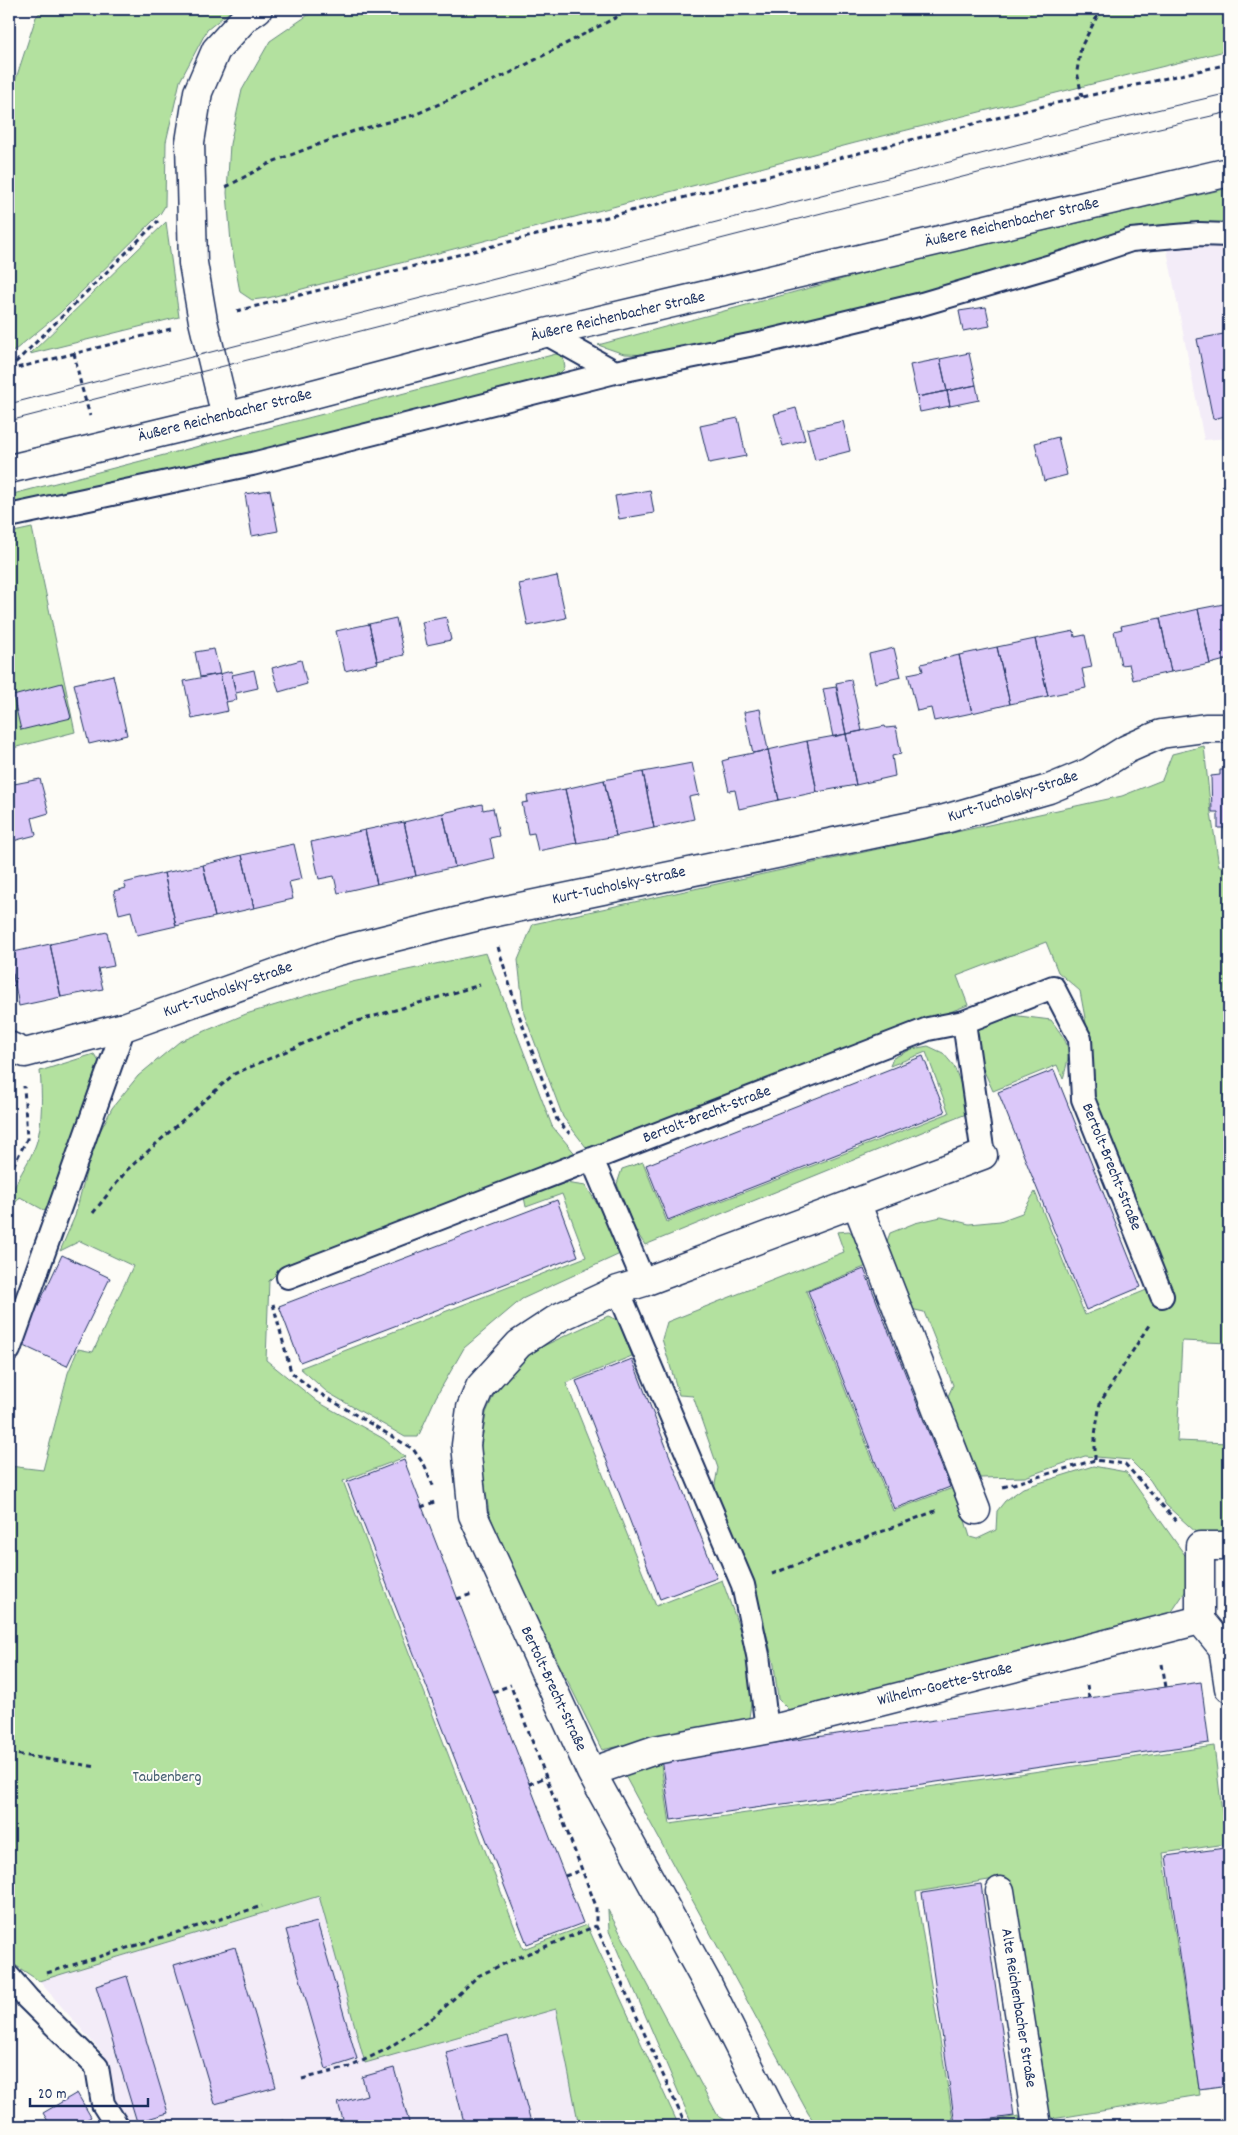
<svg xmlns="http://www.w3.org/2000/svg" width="1238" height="2135" viewBox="0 0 1238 2135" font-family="Dekko,sans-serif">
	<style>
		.built { fill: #f3ecf8 }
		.green { fill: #b3e19f; stroke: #67887e }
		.building { fill: #dbc8f9; stroke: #1b2f5e }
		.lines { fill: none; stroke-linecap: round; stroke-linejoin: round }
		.service-casing { stroke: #1b2f5e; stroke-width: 26 }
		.minor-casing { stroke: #1b2f5e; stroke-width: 31 }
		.tertiary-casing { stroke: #1b2f5e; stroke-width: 31 }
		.path { stroke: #1b2f5e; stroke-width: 3; stroke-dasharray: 5 4; stroke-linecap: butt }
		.service { stroke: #fdfcf7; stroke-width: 22 }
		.minor { stroke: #fdfcf7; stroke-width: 28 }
		.tertiary { stroke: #fdfcf7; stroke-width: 28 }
		.tram { stroke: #1b2f5e; stroke-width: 1 }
		.labels { text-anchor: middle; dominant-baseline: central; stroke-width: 4; stroke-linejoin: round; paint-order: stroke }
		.street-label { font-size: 16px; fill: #1b2f5e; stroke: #fdfcf7 }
		.park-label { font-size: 16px; fill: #415c6e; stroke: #fdfcf7 }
	</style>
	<rect width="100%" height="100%" fill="#fdfcf7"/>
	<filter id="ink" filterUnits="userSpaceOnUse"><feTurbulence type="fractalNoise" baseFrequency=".02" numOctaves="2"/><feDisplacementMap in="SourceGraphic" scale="10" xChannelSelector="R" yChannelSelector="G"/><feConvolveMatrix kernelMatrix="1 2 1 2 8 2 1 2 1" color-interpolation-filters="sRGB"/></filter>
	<g filter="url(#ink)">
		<path class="built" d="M1229,243V438L1204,440L1166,245Z
			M319,1896L365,2063L556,2009L579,2126H126L110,2092L103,2054L39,1981Z"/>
		<path class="green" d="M43,9H233L207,30L180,81L166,142L165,206L160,214L60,313L9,355V100L36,17Z
			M317,9H1229V50L855,143L268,298L252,300L240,292L231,243L227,193L230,144L242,90L270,41Z
			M1229,188V243L1164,231L932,297L655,355L624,354L598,345L891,266Z
			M166,222L179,317L30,354Z
			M556,354L563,356L565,368L551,382L291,448L9,506V495Z
			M32,528L75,732L9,749V533Z
			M1204,746L1211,813L1219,866L1229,867V1343L1182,1341L1177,1441L1229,1443V1536L1199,1535L1166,1505L1150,1480L1130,1460L1085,1456L1025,1477L980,1478L969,1471L944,1405L953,1385L924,1312L906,1308L886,1244L890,1233L915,1223L941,1217L969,1224L1000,1221L1022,1213L1035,1192L1085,1315L1149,1289L1099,1116L1088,1071V1034L1080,991L1058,972L1046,942L957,976L968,1005L589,1151L563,1117L524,1014L518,960L533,924L1122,796L1162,780L1172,754Z
			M486,953L552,1126L578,1157L285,1265L269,1281L266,1360L318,1402L384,1439L405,1457L343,1481L523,1949L587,1925L679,2126H579L556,2009L365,2063L319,1896L39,1981L9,1961V1466L43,1470L68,1373L78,1349L93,1352L133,1266L80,1241L60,1251L75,1216L93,1145L112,1108L138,1076L179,1042L246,1014L352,982Z
			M1011,1015L1051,1020C1070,1046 1072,1047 1063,1079L1057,1065L993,1091L973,1047L977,1030Z
			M928,1046L943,1053L954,1066L971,1112L645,1245L634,1228L617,1184L622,1169L643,1162L667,1222L949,1113L926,1052L890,1066L893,1058L912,1049Z
			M94,1054L100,1063L51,1214L20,1197L9,1211C9,1186 28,1167 36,1144C43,1125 42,1091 40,1071Z
			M565,1183L586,1186L607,1220L620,1254L522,1299L464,1348L436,1397L418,1437H405L327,1392L300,1368L586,1257L562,1194L526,1207L524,1197Z
			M849,1231L865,1243L867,1266L806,1291L893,1511L955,1487L970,1537L977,1539L996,1530L997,1511L1005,1501L1023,1488L1093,1466L1126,1472L1187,1558L1191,1583L1171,1613L1114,1634L919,1678L789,1710L778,1699L774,1665L767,1636L713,1495L718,1468L693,1396L679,1395L662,1339L667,1322L844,1252L837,1232Z
			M608,1316L618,1320L632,1356L566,1383L656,1606L722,1580L742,1636L753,1688L749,1718L739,1724L699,1729L602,1750L505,1555L489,1513L480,1452L486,1413L501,1378L526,1354Z
			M1214,1746L1226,1844L1163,1853L1200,2095L1040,2121L1007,1877L916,1892L954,2126H817L808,2113L625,1776L660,1758L670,1824Z
			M608,1910L718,2116L737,2126H693L609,1931Z
			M1019,2116L1021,2126H960Z"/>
		<path class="building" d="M986,307L990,326L963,331L959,311Z
			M1229,333V415L1213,419L1197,339Z
			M969,353L976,385L947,391L940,359Z
			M940,359L947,391L917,397L910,365Z
			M976,385L979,400L950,406L947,391Z
			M947,391L950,406L920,412L917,397Z
			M796,408L805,440L783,446L774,414Z
			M738,418L746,456L709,463L700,426Z
			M843,421L850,451L815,460L807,429Z
			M1058,437L1067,475L1044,481L1035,443Z
			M270,490L278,531L252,536L245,494Z
			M650,490L654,513L619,519L615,496Z
			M557,576L566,618L528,626L519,584Z
			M1229,603V659L1210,664L1198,609Z
			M1198,609L1210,664L1171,672L1160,618Z
			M446,617L451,640L427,645L422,622Z
			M396,618L404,655L377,661L369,624Z
			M1160,618L1171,672L1133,680L1129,664L1121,665L1114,631L1122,629L1121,626Z
			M369,624L378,663L345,671L336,631Z
			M1074,631L1075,637L1085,635L1092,667L1082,669L1086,688L1048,696L1035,639Z
			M1035,639L1048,696L1010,704L997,647Z
			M997,647L1010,704L972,713L959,655Z
			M894,648L901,677L875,683L869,654Z
			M214,649L220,674L200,677L195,652Z
			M959,655L972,713L934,721L931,708L917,711L908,674L923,671L921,664Z
			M301,660L307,684L279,692L272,668Z
			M254,670L258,688L236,693L232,675Z
			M231,671L237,700L226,702L220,674Z
			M220,674L228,711L192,719L184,681Z
			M113,675L127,735L89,744L74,684Z
			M851,680L862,731L846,734L836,683Z
			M62,683L71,718L21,730L13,696Z
			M836,687L846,734L833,737L823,689Z
			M760,709L768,750L753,753L744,712Z
			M885,726L886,728L896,727L901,754L892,756L895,776L856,785L846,734Z
			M846,734L856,785L817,792L807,741Z
			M807,741L817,792L779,800L768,750Z
			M768,750L779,800L739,809L735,790L729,791L722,761L729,759L728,758Z
			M692,763L699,795L689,797L694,819L654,828L643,772Z
			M1220,770H1229V828H1218V812H1212L1211,776L1220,775Z
			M643,772L654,828L616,836L604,780Z
			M40,779L49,813L32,818L36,835L9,842V785Z
			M604,780L616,836L577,843L565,789Z
			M565,789L577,843L538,851L534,833L528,834L522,803L528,802L527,796Z
			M482,804L483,810L493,808L499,836L490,838L494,858L455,867L443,813Z
			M443,813L455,867L416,876L404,822Z
			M404,822L416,876L377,884L365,830Z
			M365,830L377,884L338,893L334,876L319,879L311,842Z
			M294,844L302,879L289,882L293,899L254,908L242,855Z
			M242,855L254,908L215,917L203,865Z
			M203,865L215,917L176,926L164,873Z
			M164,873L176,926L137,935L131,911L119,914L114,891L126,888L124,883Z
			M107,932L114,966L98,969L103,989L61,997L50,944Z
			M50,944L61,997L19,1006L9,953Z
			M9,957L15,985L9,987Z
			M923,1056L945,1112L668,1220L646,1165Z
			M1054,1070L1141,1287L1086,1310L998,1092Z
			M557,1200L578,1256L300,1362L279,1306Z
			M62,1255L110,1278L67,1366L20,1344Z
			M864,1269L950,1487L894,1509L808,1291Z
			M632,1359L717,1578L660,1599L576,1381Z
			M404,1460L583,1923L527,1944L347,1482Z
			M1201,1682L1209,1743L671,1820L662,1759Z
			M1225,1848L1229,1876V2085L1199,2089L1166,1856Z
			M981,1884L1014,2116L955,2124L922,1893Z
			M317,1922L357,2059L326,2069L286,1930Z
			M235,1947L276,2087L215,2104L174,1965Z
			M127,1976L168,2113L137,2122L96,1986Z
			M508,2036L532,2126H465L446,2052Z
			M394,2068L410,2126H345L338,2103L367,2095L362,2077Z
			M77,2093L91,2117L75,2126H51L43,2113Z
			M284,2120L285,2126H261Z"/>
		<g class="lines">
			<g class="service-casing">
				<path id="service" d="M545,333L615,372L764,342L922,304L1068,261L1131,240L1199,234L1229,235
					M9,516L252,464L615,372
					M964,1022L983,1155
					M592,1159L644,1282
					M288,1277L928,1029L964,1022L1053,987L1080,1039L1083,1099L1162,1296
					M618,1290L743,1585L758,1655L767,1730
					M9,1350L124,1027
					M9,1977L28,1999L97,2067L103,2104L117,2126"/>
			</g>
			<g class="minor-casing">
				<path id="minor" d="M226,417L203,321L193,263L190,142L198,92L216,50L246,17L258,9
					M9,1046L25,1053L124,1027L335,952L487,914L945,819L1049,789L1090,772L1127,749L1161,734L1205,728H1229
					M856,1202L976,1510
					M1200,1620V1546H1229
					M1200,1620L1223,1648L1229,1688
					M591,1772L655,1750L781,1727L1200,1620
					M1000,1891L1037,2126
					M779,2126L708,1985L591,1772L473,1515L466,1445L471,1408L480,1387L519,1344L560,1317L618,1290L644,1282L983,1155"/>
			</g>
			<g class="tertiary-casing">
				<path id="tertiary" d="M9,469L226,417L545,333L1229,172"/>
			</g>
			<path class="path" d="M1082,97L1077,71L1081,47L1101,9
				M226,187L272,162L354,131L414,115L510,73L632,9
				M237,311L1052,104L1229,64
				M74,353L81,385L90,416
				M9,369L158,221
				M9,370L171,329
				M498,947L519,1015L557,1120L570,1134
				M9,1174L27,1139L24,1086
				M93,1213L127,1170L234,1074L351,1023L480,985
				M273,1304L291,1372L309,1387L413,1449L425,1466L434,1488
				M1095,1460V1435L1100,1403L1149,1325
				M1003,1487L1095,1460L1125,1464L1177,1522
				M421,1507L437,1501
				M772,1574L938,1510
				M457,1599L472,1594
				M1162,1664L1166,1687
				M1087,1685L1089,1698
				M512,1689L596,1906V1926L686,2126
				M493,1692L511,1685
				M9,1753L97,1767
				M529,1784L546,1777
				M565,1876L582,1870
				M47,1973L262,1906
				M302,2079L350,2067L387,2049L434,2017L478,1976L512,1960L596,1926"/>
			<use href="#service" class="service"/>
			<use href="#minor" class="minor"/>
			<use href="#tertiary" class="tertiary"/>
			<path class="tram" d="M9,404L1105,122L1229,93
				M9,421L1107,140L1229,112"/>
		</g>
	</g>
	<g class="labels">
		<g class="street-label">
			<text transform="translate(1012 223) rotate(-13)">Äußere Reichenbacher Straße</text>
			<text transform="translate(618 317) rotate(-13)">Äußere Reichenbacher Straße</text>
			<text transform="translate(225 416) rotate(-14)">Äußere Reichenbacher Straße</text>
			<text transform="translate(1013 797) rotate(-18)">Kurt-Tucholsky-Straße</text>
			<text transform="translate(619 886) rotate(-12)">Kurt-Tucholsky-Straße</text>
			<text transform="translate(228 990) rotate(-20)">Kurt-Tucholsky-Straße</text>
			<text transform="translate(707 1115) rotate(-21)">Bertolt-Brecht-Straße</text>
			<text transform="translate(1111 1167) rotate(68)">Bertolt-Brecht-Straße</text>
			<text transform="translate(945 1685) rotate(-14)">Wilhelm-Goette-Straße</text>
			<text transform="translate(553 1689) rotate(65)">Bertolt-Brecht-Straße</text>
			<text transform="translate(1018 2008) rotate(81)">Alte Reichenbacher Straße</text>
		</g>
		<g class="park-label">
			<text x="167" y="1777">Taubenberg</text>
		</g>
	</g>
	<rect width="1238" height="2135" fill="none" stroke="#fdfcf7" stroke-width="30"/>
	<rect x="15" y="15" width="1208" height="2105" fill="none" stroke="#1b2f5e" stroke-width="2" filter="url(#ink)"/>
	<path d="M30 2098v8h118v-8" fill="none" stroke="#1b2f5e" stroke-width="2.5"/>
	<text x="38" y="2098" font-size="15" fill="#1b2f5e" stroke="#fdfcf7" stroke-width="4" paint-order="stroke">20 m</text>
</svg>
